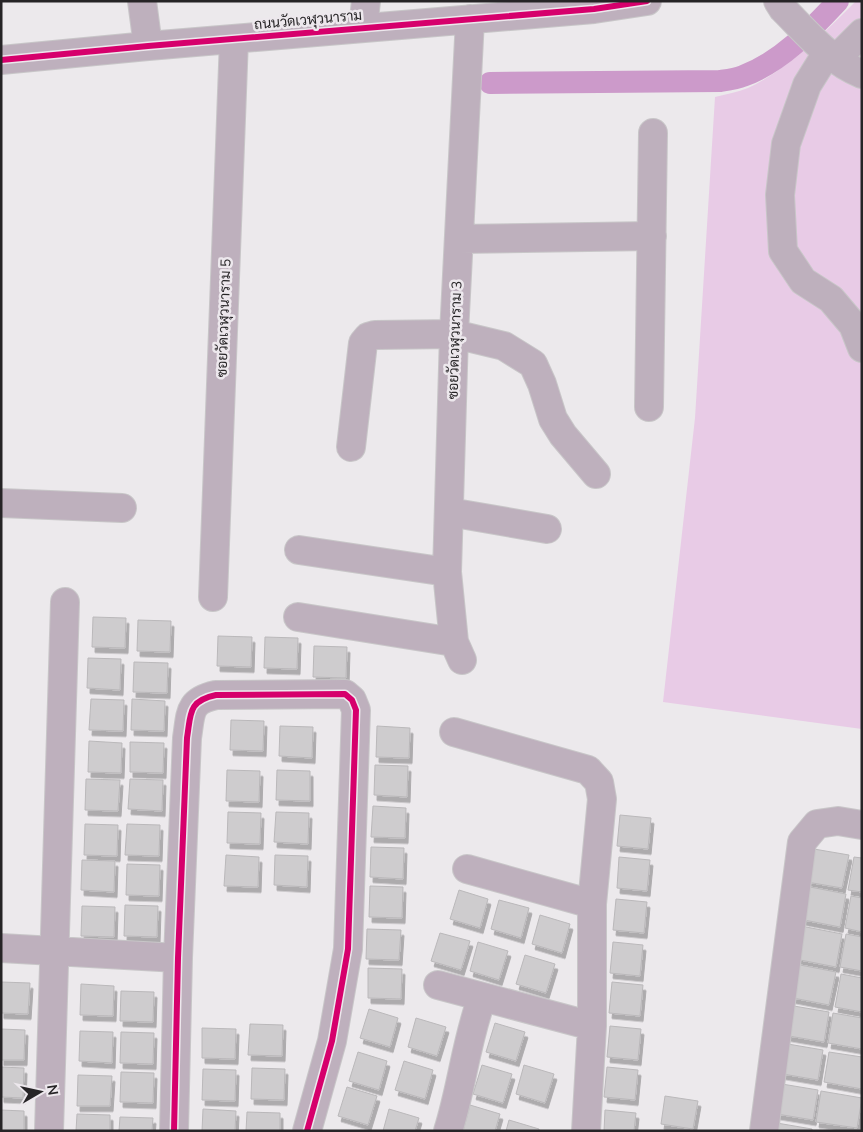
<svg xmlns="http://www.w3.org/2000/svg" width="863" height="1132" viewBox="0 0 863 1132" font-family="'Nunito Sans',Sarabun,sans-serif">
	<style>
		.green { fill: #e8cbe6 }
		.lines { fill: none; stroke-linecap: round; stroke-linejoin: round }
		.canal { stroke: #cc9aca; stroke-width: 22 }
		.building { fill: #ceccce; stroke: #bab8ba; filter: url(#shadow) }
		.minor-casing { stroke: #c8c6c8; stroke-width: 30 }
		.minor { stroke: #beb0bd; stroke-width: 28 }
		.cycleway-casing { stroke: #ede8ed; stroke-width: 9 }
		.cycleway { stroke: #d6006c; stroke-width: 6 }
		.labels { text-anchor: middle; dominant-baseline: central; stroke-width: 5; stroke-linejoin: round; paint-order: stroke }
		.street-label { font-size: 14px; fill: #262426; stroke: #ede8ed }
	</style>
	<defs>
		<filter id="shadow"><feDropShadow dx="3" dy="5.5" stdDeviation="0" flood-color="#0004"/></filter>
	</defs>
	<rect width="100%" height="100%" fill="#ece9ec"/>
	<path class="green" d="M856,1H862V729L663,702L695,418L715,97C726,94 738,92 748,88C790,68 824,33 856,1Z"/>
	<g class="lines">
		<path class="canal" d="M490,83L720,81C727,80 736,79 743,76C781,62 811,30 838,1"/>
	</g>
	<path class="building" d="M93,617L126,618L125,648L92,647Z
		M138,620L171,621L170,652L137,651Z
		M218,636L252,637L251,667L217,666Z
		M265,637L298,638L297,669L264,668Z
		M314,646L347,647L346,678L313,677Z
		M88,658L121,659L120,690L87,688Z
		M134,662L168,663L167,693L133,692Z
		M91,699L124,700L123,731L89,730Z
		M132,699L165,701L164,731L131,730Z
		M231,720L264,721L263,751L230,750Z
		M280,726L313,727L312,758L279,756Z
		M377,726L410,728L409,758L376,757Z
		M89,741L122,743L121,773L88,772Z
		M130,742L164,743L163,773L130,772Z
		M375,765L408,766L407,797L374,795Z
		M227,770L260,771L259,802L226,801Z
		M277,770L310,771V801L276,800Z
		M86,779L120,780L118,811L85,810Z
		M130,779L163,780L162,811L128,809Z
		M373,806L406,808L405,838L371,837Z
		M228,812L261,813L260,844L227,843Z
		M276,812L309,813L308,844L274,842Z
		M620,815L651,818L648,849L617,846Z
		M85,824L118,825L117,856L84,855Z
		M127,824L160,825L159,856L125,855Z
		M371,847L404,848L403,879L370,877Z
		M808,848L849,855L842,888L801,881Z
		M226,855L259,857L258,887L224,886Z
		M275,855L308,856L307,887L274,885Z
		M619,857L650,860L647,891L617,888Z
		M854,857L862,858V892L848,890Z
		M82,860L115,861L114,892L81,890Z
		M127,864L160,865L159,896L126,895Z
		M370,886L403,887L402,918L369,917Z
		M805,886L846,894L840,927L799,919Z
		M459,890L488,899L480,928L450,919Z
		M851,896L862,898V932L845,928Z
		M616,899L647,902L644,933L613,930Z
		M499,900L529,908L521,938L491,929Z
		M125,905L158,906L157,937L124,936Z
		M82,906L115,907L114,937L81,936Z
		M540,915L570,924L562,953L532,944Z
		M801,926L842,934L836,967L795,959Z
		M367,929L401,930L399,960L366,959Z
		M440,933L470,941L461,970L431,961Z
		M846,934L862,937V971L840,967Z
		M478,942L508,951L499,980L470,971Z
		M613,942L643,945L640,976L610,973Z
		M525,955L555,964L546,993L516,984Z
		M795,964L836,972L829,1005L788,997Z
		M368,968L402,969L401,999L368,998Z
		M841,974L862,978V1012L835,1007Z
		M1,982L30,983L28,1014L1,1013Z
		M612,982L643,985L640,1016L609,1013Z
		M81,984L114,986L113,1016L80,1015Z
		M121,991L154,992L153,1022L120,1021Z
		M788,1005L829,1012L824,1042L783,1035Z
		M369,1009L398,1018L390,1047L360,1038Z
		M833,1013L862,1018V1049L828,1043Z
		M416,1018L446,1027L437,1056L408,1047Z
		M495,1023L525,1032L516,1061L486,1052Z
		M250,1024L283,1025L282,1056L248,1055Z
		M610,1026L641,1029L638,1060L607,1057Z
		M202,1028L236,1029L235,1059L202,1058Z
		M1,1029L25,1030L24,1060H1Z
		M80,1031L113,1032L112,1063L79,1061Z
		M121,1032L154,1033L153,1064L120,1063Z
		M782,1043L823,1050L818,1080L777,1073Z
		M358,1052L387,1061L379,1090L349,1081Z
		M829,1052L862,1057V1089L824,1082Z
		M404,1061L433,1070L425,1099L395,1090Z
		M482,1065L512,1074L503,1103L473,1094Z
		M524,1065L554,1074L545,1103L516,1094Z
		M1,1067L24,1068L23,1098L1,1097Z
		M607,1067L638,1070L635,1100L604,1097Z
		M252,1068L285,1069L284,1100L251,1099Z
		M203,1069L236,1070L235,1101L202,1100Z
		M121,1072L154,1073L153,1103L120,1102Z
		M78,1075L112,1076L110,1106H77Z
		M776,1083L818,1090L813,1120L771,1113Z
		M347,1087L377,1096L368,1125L338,1116Z
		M821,1091L862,1098L857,1128L816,1122Z
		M665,1096L698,1101L693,1129L661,1124Z
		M470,1105L500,1114L495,1131H463Z
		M203,1109L236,1111L235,1131H202Z
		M389,1109L419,1118L415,1131H383Z
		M1,1110L24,1111V1131H1Z
		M605,1110L636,1113L634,1131H604Z
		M247,1112L280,1113V1131H246Z
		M77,1114L110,1115V1131H76Z
		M120,1117L153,1118L152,1131H119Z
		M509,1120L539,1129V1131H506Z
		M771,1122L812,1129V1131H770Z"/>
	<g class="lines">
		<g class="minor-casing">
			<path id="minor" d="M142,1L148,46
				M778,1L783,9C807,33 830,61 862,74
				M363,28L366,1
				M827,53L807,85L786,144L780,195L783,251L803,281L831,299L853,325L862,348
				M836,59L862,33
				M1,60L148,46L594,9L647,1
				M459,239L652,236
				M649,407L653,133
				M351,447L363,343L368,337L375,335L454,334L504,346L533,364L542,384L553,419L563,435L596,474
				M1,503L122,508
				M449,512L547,529
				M299,550L447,572
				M213,597L234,39
				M298,617L454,642
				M462,660L454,642L447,572L454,334L470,19
				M454,732L588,770L599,782L602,799L592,904V1026L586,1131
				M467,869L592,904
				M1,948L178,958
				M438,985L592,1026
				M49,1131L65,602
				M174,1131L178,958L187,738C191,713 188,701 216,695L345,694L352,700L356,710L348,949L332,1041L307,1131
				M448,1131C462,1087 466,1041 482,998
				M764,1131L802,842L817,824L838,821L862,825"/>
		</g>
		<use href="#minor" class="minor"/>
		<g class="cycleway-casing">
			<path id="cycleway" d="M1,60L148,46L594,9L647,1
				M174,1131L178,958L187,738C191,713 188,701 216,695L345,694L352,700L356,710L348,949L332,1041L307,1131"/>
		</g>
		<use href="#cycleway" class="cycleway"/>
	</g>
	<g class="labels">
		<g class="street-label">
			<text transform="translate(308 20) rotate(-5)">ถนนวัดเวฬุวนาราม</text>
			<text transform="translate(224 318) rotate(-88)">ซอยวัดเวฬุวนาราม 5</text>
			<text transform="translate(455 340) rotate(-88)">ซอยวัดเวฬุวนาราม 3</text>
		</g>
	</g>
	<rect width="863" height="1132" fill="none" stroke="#262426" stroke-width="5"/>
	<g transform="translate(40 1092) rotate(81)" stroke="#ede8ed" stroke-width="4" paint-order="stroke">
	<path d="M0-4L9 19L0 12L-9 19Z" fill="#262426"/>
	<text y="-8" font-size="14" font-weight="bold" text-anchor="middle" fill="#262426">N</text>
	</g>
</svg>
